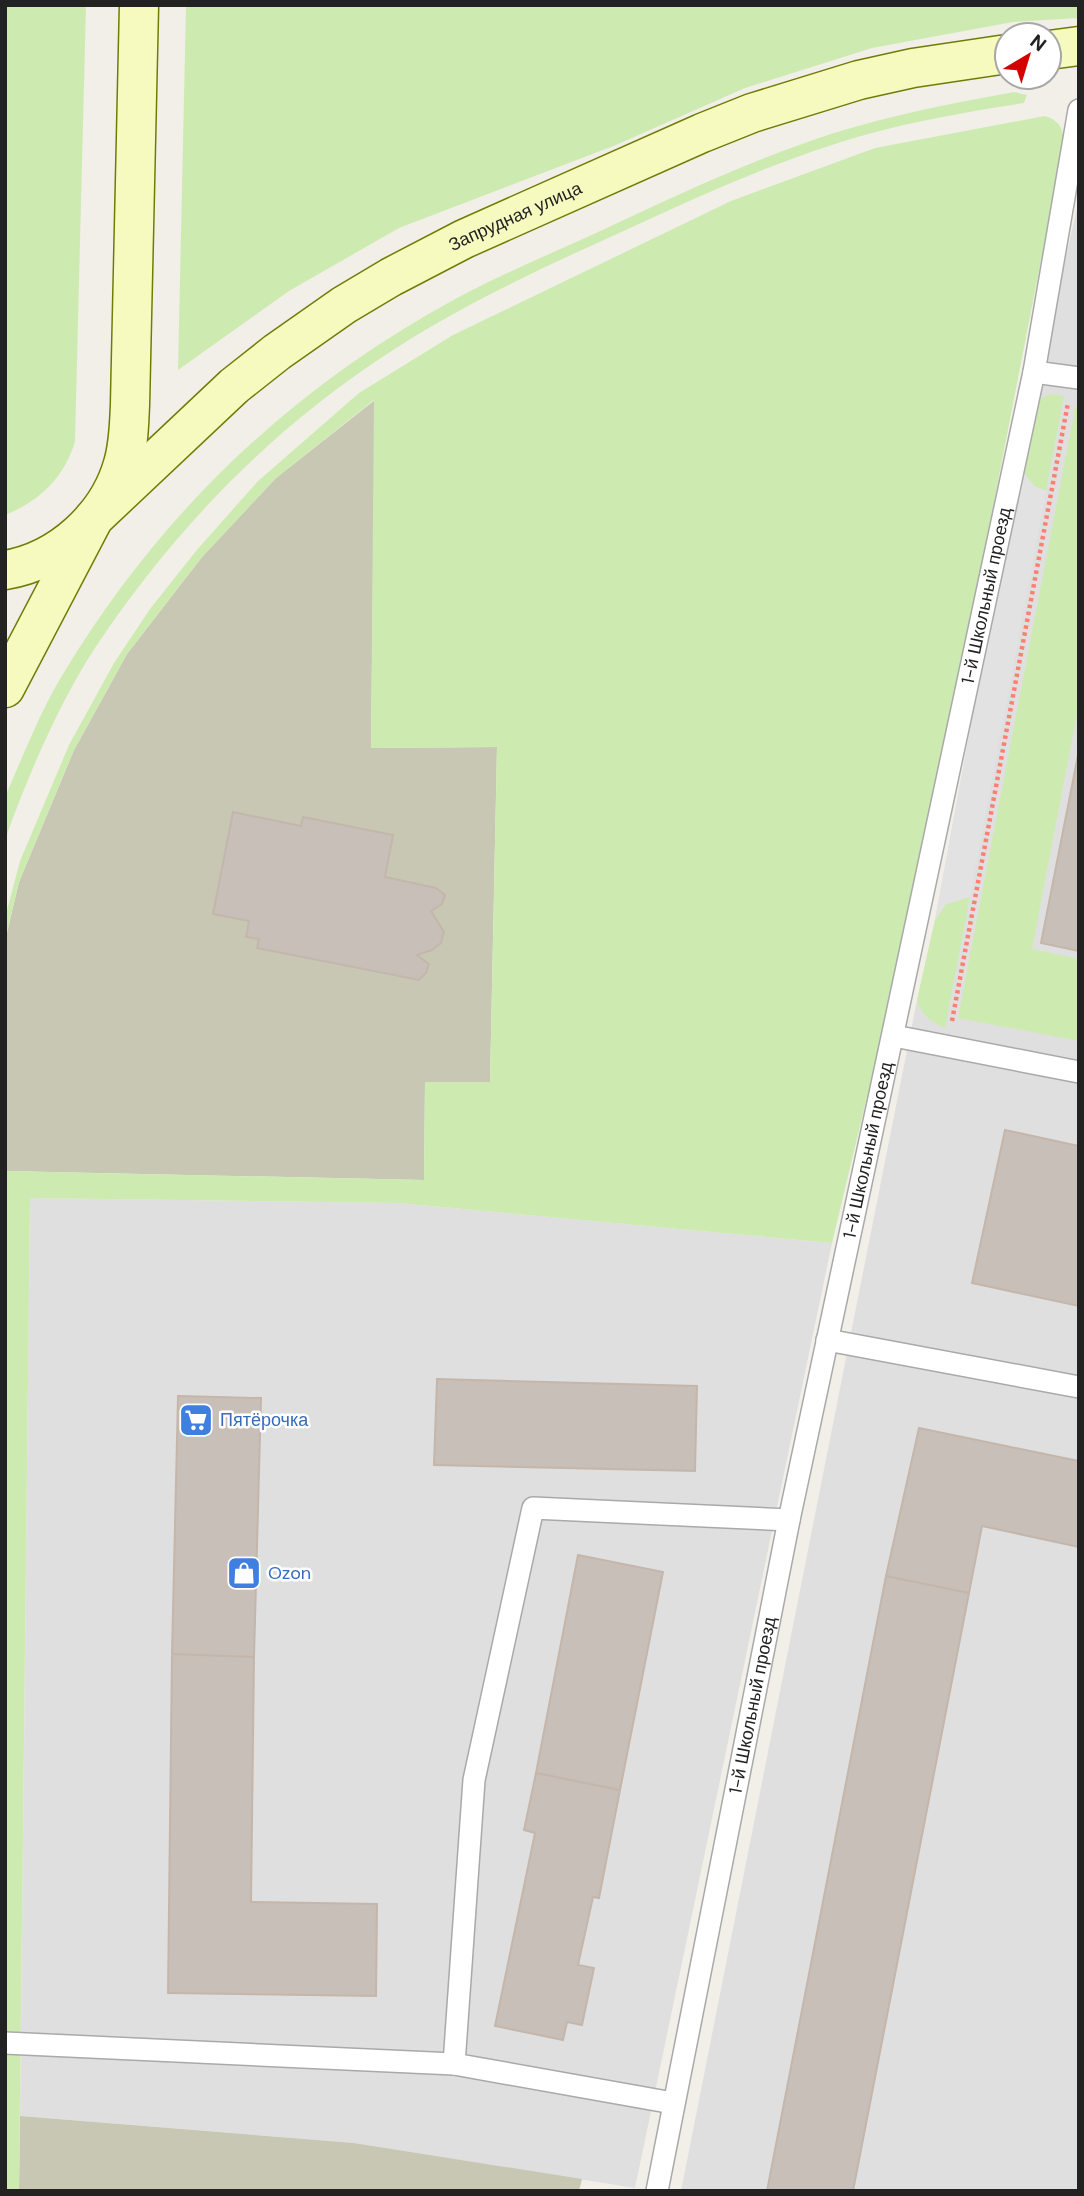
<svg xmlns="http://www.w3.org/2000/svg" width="1084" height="2196" viewBox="0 0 1084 2196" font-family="'DM Sans',sans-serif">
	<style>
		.residential { fill: #e0dfdf }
		.construction { fill: #c7c7b4 }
		.grass { fill: #cdebb0 }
		.parking { fill: #e2e2e2 }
		.building { fill: #c7bfb8; stroke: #c4b6ab; stroke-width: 2 }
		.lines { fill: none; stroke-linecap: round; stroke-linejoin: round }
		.lane-casing { stroke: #a9a9a9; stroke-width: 24 }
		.secondary-casing { stroke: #707d05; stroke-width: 41 }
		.path { stroke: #fa8072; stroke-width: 4.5; stroke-dasharray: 3.5 3.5; stroke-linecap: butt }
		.lane { stroke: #fff; stroke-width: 21 }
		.secondary { stroke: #f7fabf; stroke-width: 38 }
		.labels { text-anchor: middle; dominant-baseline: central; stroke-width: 5; stroke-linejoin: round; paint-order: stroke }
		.street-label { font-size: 18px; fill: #222; stroke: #fff }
		.shop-label { font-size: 18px; fill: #366cbe; stroke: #fff; text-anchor: start }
	</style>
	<rect width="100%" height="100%" fill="#f2efe9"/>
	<path class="residential" d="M1079,199V2191H681L917,1000L935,920L1020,459Z
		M30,1198L398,1203L832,1243L635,2188L354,2143L20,2116Z"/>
	<path class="construction" d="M375,400L371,748L497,747L490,1083L425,1082L424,1180L5,1171V941L19,882L74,750L127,654L202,557L276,478Z
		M20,2116L354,2143L582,2179L579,2191H19Z"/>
	<path class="grass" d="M5,5H86L75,441C65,477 40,501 5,515Z
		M186,5H1079V18L1013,22L872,48L745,88L616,145L399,228L289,291L178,370Z
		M1014,92L1027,95L1024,103C972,111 919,120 868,134C785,157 706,193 628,229C546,266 463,304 387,354C270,430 172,532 95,648C60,701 26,780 5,840V798L8,790C25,751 41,710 63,674C160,513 291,388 457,298C502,274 550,254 596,233C664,201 732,169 802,144C870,119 943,105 1014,92Z
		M1045,116C1064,122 1065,134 1062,152L927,846L832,1243L398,1203L30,1198L19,2191H5V1171L424,1180L425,1082H490L497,747L371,748L374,400L276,478L202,557L127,654L74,750L19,882L5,941V918L20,861L69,745L114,663L150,609L196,551L257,482L359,393L453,335L731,201L875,148Z
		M1053,394L1064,396L1046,491L1034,486L1021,469L1036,404L1043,397Z
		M1075,408H1079V703L1032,949L1079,959V1041L958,1018Z
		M970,897L945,1028C930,1021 922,1016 917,1000L935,920L946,904Z"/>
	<path class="parking" d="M1020,459L1021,469L1027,477L1034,486L1046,491L970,897L946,904L935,920Z"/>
	<path class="building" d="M1079,750V951L1041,943Z
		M233,812L301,826L303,817L393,835L385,877L436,888L445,895L442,904L431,911L444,932L441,943L432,950L417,955L429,964L426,973L419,980L257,948L259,939L246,937L249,921L213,914Z
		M1005,1130L1079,1146V1306L972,1283Z
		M437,1379L697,1386L695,1471L434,1465Z
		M178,1396L261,1398L254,1657L172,1654Z
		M919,1428L1079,1461V1547L982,1526L969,1593L886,1576Z
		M578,1555L663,1572L620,1790L536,1773Z
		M886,1576L969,1593L853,2191H767Z
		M172,1654L254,1657L251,1902L377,1904L376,1996L168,1993Z
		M536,1773L620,1790L599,1898L593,1897L578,1965L594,1968L582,2025L567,2022L563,2040L495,2026L535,1833L524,1830Z"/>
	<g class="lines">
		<g class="lane-casing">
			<g id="lane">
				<path d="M1034,372L1079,378"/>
				<path d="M894,1036L1079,1072"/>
				<path d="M827,1340L1079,1387"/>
				<path d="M5,2043L454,2064"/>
				<path d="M673,2103L454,2064L474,1780L533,1508L789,1520"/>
				<path id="s1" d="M657,2191L789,1520L1034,372L1079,110"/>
			</g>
		</g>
		<g class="secondary-casing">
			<g id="secondary">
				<path d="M1049,50L1079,46"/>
				<path d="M5,570C60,561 108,517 123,464C129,444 129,424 130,405L139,5"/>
				<path id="s2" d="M5,688L94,518L234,386L277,352L344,305L391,277L464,239L702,133L752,113L859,80L913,68L1007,54"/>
			</g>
		</g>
		<path class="path" d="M952,1021L1068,403"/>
		<use href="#lane" class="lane"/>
		<use href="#secondary" class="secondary"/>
	</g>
	<defs>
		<g id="supermarket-square" transform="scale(1.75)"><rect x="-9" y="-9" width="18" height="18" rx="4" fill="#3f7fe0" stroke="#fff"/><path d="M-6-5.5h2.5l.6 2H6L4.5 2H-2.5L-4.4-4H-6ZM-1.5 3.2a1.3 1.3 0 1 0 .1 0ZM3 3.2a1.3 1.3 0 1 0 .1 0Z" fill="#fff"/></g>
		<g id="shop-square" transform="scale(1.75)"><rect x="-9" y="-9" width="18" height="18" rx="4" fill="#3f7fe0" stroke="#fff"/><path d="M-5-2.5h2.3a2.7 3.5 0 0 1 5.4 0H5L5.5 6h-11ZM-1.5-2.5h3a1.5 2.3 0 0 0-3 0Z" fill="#fff"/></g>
	</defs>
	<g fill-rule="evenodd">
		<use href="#supermarket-square" x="196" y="1420"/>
		<use href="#shop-square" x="244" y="1573"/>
	</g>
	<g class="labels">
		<g class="street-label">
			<text stroke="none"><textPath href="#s2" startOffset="714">Запрудная улица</textPath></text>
			<text stroke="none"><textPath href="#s1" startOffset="1629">1-й Школьный проезд</textPath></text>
			<text stroke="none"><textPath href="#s1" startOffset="1062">1-й Школьный проезд</textPath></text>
			<text stroke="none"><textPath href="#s1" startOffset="495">1-й Школьный проезд</textPath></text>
		</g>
		<g class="shop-label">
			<text x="220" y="1420">Пятёрочка</text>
			<text x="268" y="1573">Ozon</text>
		</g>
	</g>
	<rect width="1084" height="2196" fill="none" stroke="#222222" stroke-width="14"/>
	<g transform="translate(1028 56) rotate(38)"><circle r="33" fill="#ffffff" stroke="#a7a7a7" stroke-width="2"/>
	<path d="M0-5L12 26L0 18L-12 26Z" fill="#d40000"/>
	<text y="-10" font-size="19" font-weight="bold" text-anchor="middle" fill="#222222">N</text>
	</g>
</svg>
